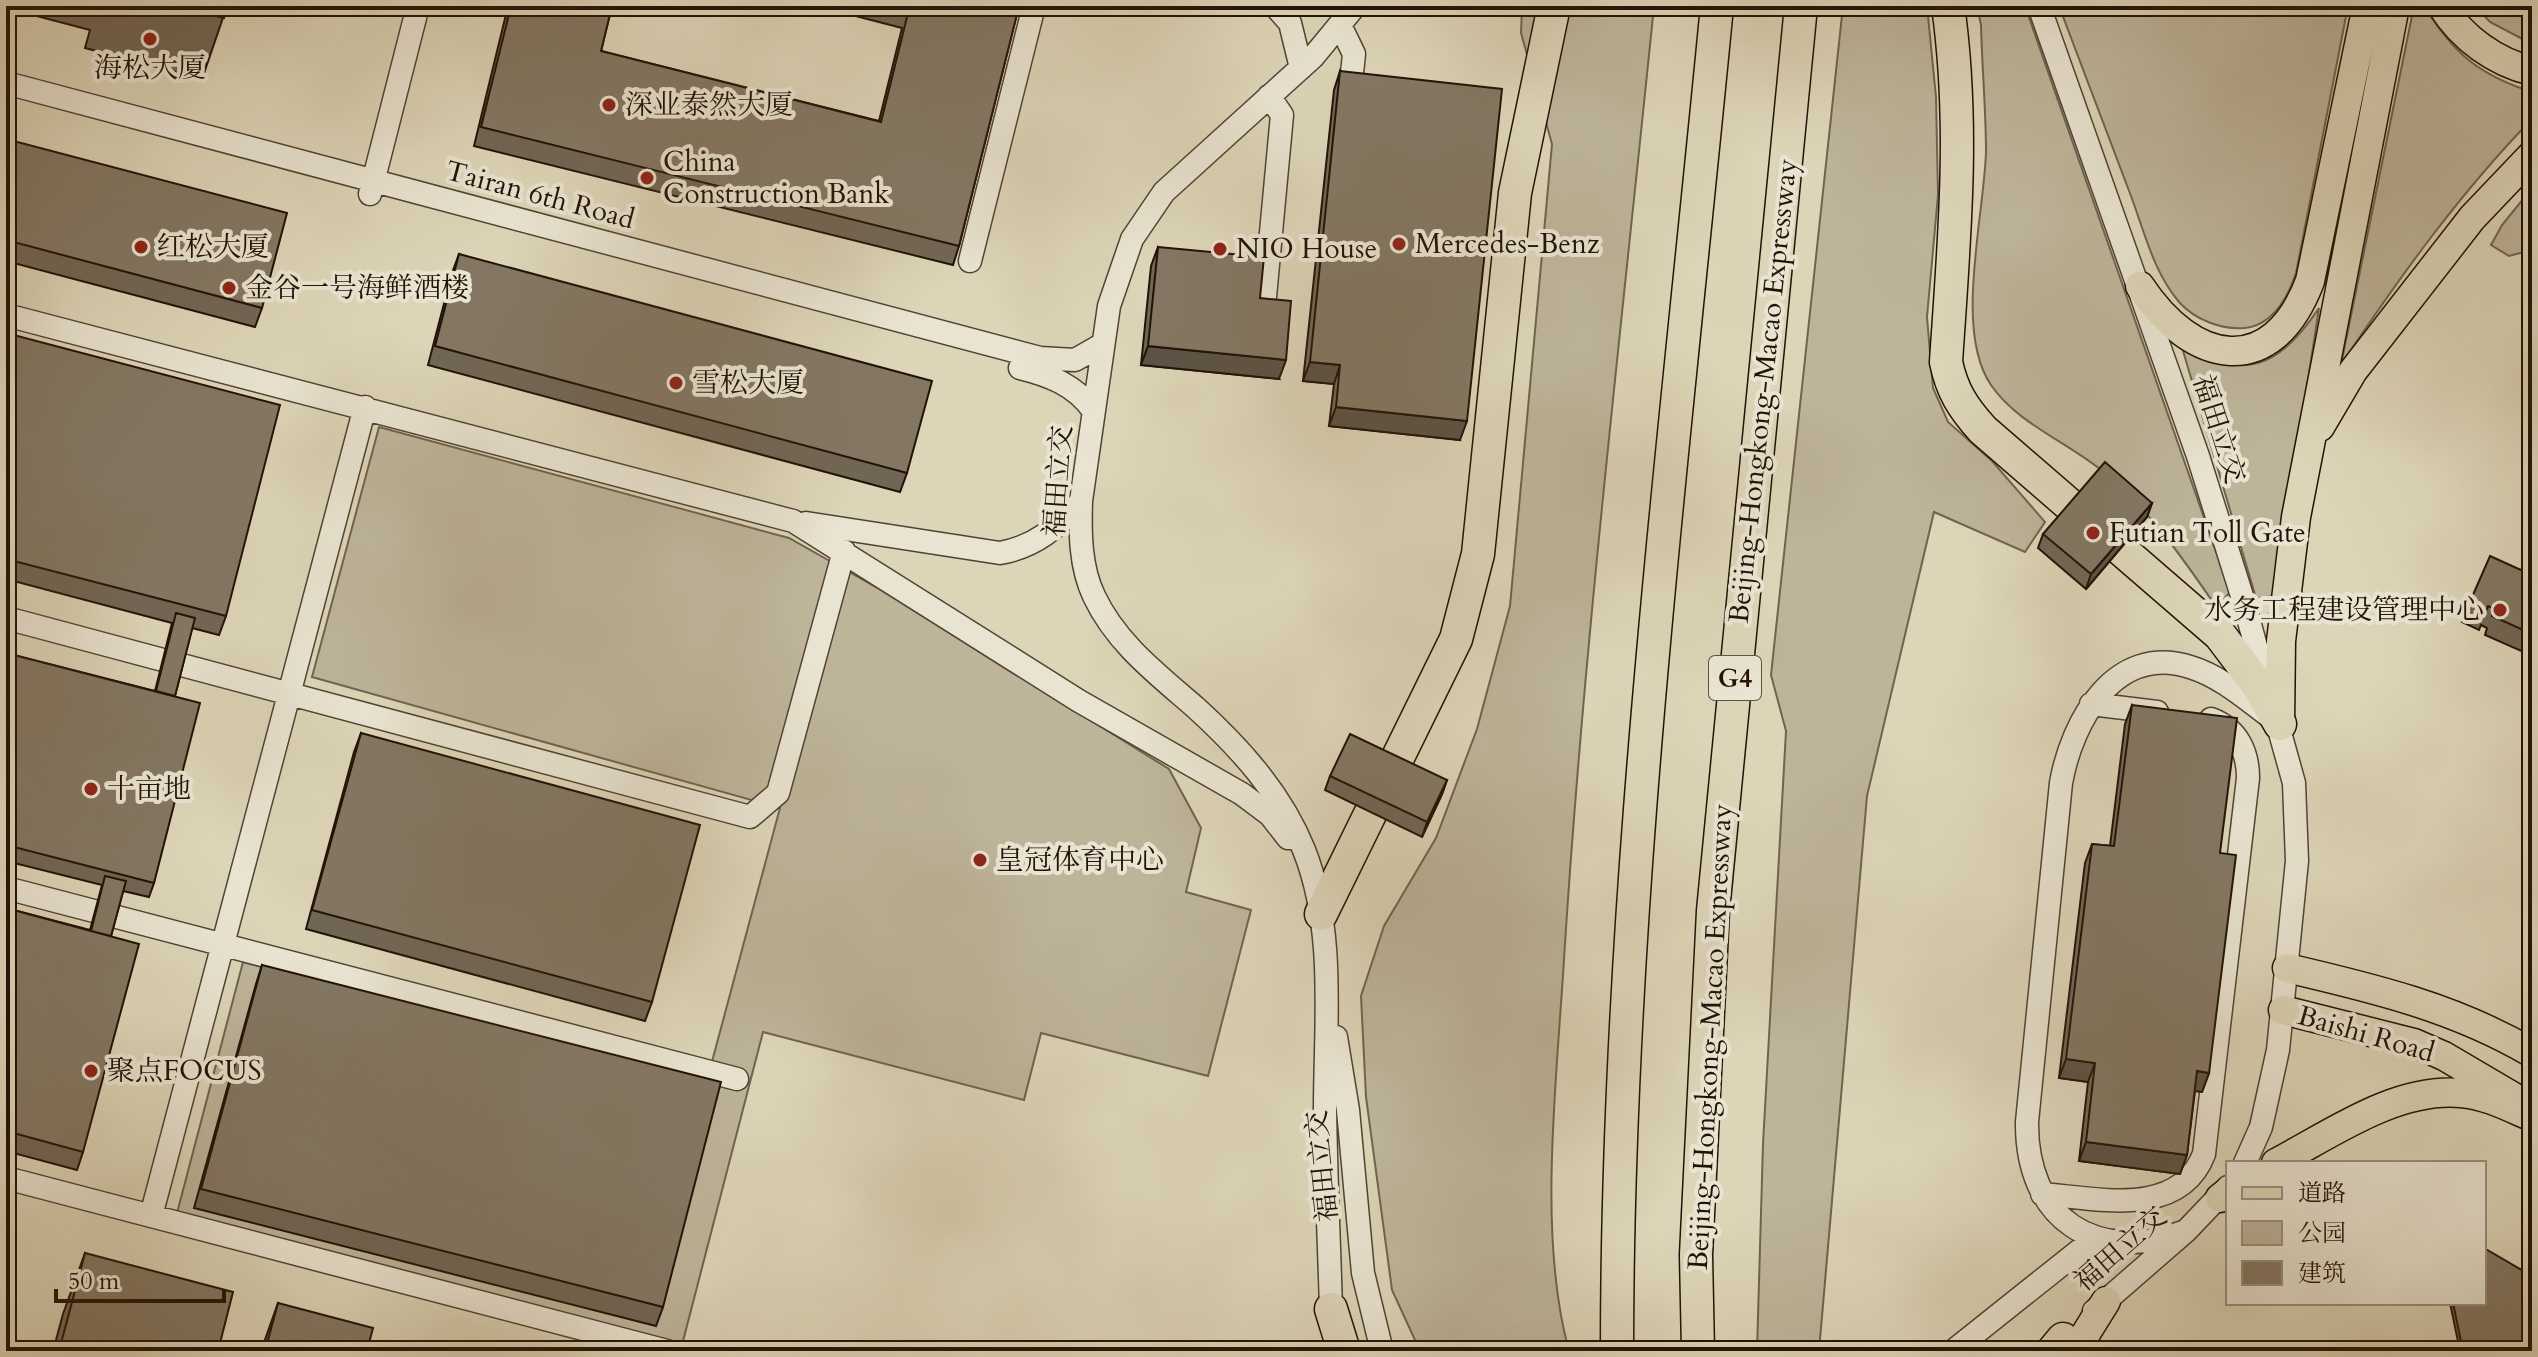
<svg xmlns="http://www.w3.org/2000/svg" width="2538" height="1357" viewBox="0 0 2538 1357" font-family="Cardo,'Noto Serif SC',serif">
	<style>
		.green { fill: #bdb49a; stroke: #706350; stroke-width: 2 }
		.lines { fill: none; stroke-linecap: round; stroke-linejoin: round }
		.minor-casing { stroke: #514333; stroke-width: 25 }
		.major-casing { stroke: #221207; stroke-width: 31 }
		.highway-casing { stroke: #221207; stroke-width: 35 }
		.minor { stroke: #e9e4d1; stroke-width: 22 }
		.major { stroke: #ddd5b8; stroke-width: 28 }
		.highway { stroke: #ddd5b8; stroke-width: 32 }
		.wall { fill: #716655; stroke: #221207; stroke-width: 2 }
		.shaded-wall { fill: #5c5345; stroke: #221207; stroke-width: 2 }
		.building { fill: #837763; stroke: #221207; stroke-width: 2 }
		.poi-dot { fill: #8f2418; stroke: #e9e4d1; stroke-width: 3 }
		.labels { text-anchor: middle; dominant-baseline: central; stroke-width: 8; stroke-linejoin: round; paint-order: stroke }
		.shield { fill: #e9e4d1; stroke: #5e5144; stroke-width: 2 }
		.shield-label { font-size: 26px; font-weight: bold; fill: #221207 }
		.poi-label { font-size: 28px; fill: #221207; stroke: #e9e4d1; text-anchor: start }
		.street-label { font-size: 28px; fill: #221207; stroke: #e9e4d1 }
	</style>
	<rect width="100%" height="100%" fill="#ddd5b8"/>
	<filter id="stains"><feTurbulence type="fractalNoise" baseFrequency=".0025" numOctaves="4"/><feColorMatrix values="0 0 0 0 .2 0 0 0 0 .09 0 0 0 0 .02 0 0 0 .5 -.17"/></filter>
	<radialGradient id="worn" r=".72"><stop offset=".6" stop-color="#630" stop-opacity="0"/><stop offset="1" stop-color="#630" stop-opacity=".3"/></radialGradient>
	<path class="green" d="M1522,6H1654C1622,323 1584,641 1564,959C1557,1079 1537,1235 1569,1351H1420L1392,1290L1366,1097L1361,996L1384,926L1436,838L1477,729L1510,606L1552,144L1521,33Z
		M1843,6H1927L1936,97L1938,195L1927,317L1933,388L1948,422L1992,461L2045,522L2025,552L1934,512L1867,796L1819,1351H1757L1763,1144L1786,731L1771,675Z
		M1977,6H2025L2230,592L2217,608C2182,557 2149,509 2101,470C2065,441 2017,423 1991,385C1954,331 1984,217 1986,152C1986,110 1982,67 1981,25Z
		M2059,6H2348L2296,273C2288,297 2274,325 2245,328C2222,330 2195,320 2179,302C2154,273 2144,231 2131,196C2107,133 2083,69 2059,6Z
		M2414,6H2424C2453,53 2479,75 2532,92V119C2460,193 2398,279 2341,365Z
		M2475,6H2532V44L2490,22Z
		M2532,188V250L2509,256L2491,245L2502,225Z
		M2319,308L2275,596L2256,598L2181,344C2244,383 2280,367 2319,308Z
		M379,427L789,538L881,590L1169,769L1201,828L1186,892L1251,910L1208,1076L1041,1033L1024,1100L763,1032L682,1345L177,1213L243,962L706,1084L780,808L312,677Z"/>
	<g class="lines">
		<g class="minor-casing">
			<path id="minor" d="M1275,6L1290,23L1301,68
				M2039,6L2198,456L2242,596L2294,783L2297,861L2278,1050L2261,1127L2245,1163
				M1340,25L1354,54L1350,92
				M6,83L1040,358L1075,360L1103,344
				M370,194L418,6
				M970,261L1034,6
				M6,315L793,521L1079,701L1242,794L1270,815L1288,838
				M1263,318L1282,115L1269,96
				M1020,368C1049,375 1075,385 1093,410
				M806,523L1000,553C1035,547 1058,527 1081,501
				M6,618L750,817L778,793L844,551
				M2091,704L2157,712
				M6,888L737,1079
				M1336,1037L1348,1110L1363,1273L1382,1351
				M6,1178L667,1351
				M2042,1194C2096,1198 2179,1219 2204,1154L2248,778C2248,751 2237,729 2211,719
				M151,1216L365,407
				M2186,1231C2096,1265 2026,1220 2027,1122L2061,783C2072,721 2115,643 2190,667C2220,676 2245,698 2269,716
				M1331,1309C1329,1242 1326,1176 1325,1109C1325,1025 1336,930 1304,850C1281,793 1240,748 1195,707C1157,674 1116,643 1094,596C1080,567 1080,532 1081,501L1109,306L1132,239L1164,192L1313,57L1355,6
				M2094,1311L2186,1231L2228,1187
				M1953,1351L2095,1238"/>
		</g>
		<g class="major-casing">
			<path id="major" d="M2442,6C2462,38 2495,62 2532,71
				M2140,286C2192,365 2272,382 2310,281L2367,6
				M2320,427L2353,371L2472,218L2532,155
				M2280,724L2281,641L2296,517L2395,6
				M2287,968C2373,988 2456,1008 2532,1053
				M2283,1010L2414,1043L2444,1056L2512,1096
				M2276,1163C2331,1134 2396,1087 2461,1093C2486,1095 2509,1107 2532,1117
				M2220,1198L2228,1192
				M2075,1351L2106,1301"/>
		</g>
		<g class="highway-casing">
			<path id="highway" d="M1948,6C1965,126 1954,242 1946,362C1952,391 1963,408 1983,430L2220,635L2257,684L2280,724
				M1321,914L1456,639L1478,554L1515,193L1554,6
				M1331,1309L1344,1351
				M1617,1351C1617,901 1674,453 1717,6
				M1698,1351L1696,1255L1713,911L1801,6
				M2053,1351L2063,1339"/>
		</g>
		<use href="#minor" class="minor"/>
		<use href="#major" class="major"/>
		<use href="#highway" class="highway"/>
	</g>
	<path class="wall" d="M6,6H227L202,79L85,48L90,30L6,8Z
		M508,6H612L601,51L879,121L902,28L817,6H1019L959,246L953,265L474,146Z
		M1340,71L1460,440L1329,426L1334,384L1303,381L1334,90Z
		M6,139L262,308L255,327L6,261Z
		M1158,247L1279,379L1141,365L1151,266Z
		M459,254L907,473L900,492L428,365L452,273Z
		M6,333L226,616L219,635L192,628L175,696L154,883L149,897L123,891L111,936L83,1152L77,1170L6,1151V908L90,930L102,885L6,861V653L155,691L172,623L6,579Z
		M2152,503L2147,517L2086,589L2038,548L2043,534Z
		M2532,539V556L2527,554Z
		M2532,575V643L2528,654L2485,635L2487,628L2481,625L2479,630L2462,622L2469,604Z
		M2132,705L2220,853L2209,1073L2202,1092L2195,1091L2187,1155L2180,1174L2079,1161L2088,1082L2059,1078L2085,863L2092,844L2110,846L2125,724Z
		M361,733L652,1002L645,1021L306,929L354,752Z
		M1330,776L1447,780L1442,794L1422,837L1325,790Z
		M262,965L663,1307L656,1326L194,1208L256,984Z
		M85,1253L218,1351H53L63,1314Z
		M278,1303L367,1351H261Z
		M2450,1303H2484L2532,1351H2460Z"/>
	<path class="shaded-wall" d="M1148,346L1286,360L1279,379L1141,365Z
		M1310,362L1340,365L1334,384L1303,381Z
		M1336,407L1467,421L1460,440L1329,426Z
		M2152,503L2147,517L2086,589L2091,574Z
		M1447,780L1442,794L1422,837L1427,822Z
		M2066,1059L2095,1063L2088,1082L2059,1078Z
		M2197,1071L2209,1073L2202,1092L2190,1090Z
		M2086,1142L2187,1155L2180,1174L2079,1161Z"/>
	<path class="building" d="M179,6H227L224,18Z
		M511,6H612L601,51L881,122L909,9L898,6H1019L959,246L481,127Z
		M1340,71L1502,89L1467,421L1336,407L1340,365L1310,362Z
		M6,139L287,213L262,308L6,240Z
		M1158,247L1264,257L1260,298L1291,301L1286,360L1148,346Z
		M459,254L932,381L907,473L435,346Z
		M6,333L280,405L226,616L6,559Z
		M2105,462L2152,503L2091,574L2043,534Z
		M2490,556L2532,575V634L2492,616L2495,609L2488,606L2486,611L2469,604Z
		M176,613L195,618L175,696L156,691Z
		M6,653L200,703L154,883L6,845Z
		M2132,705L2237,718L2220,853L2236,855L2209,1073L2197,1071L2187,1155L2086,1142L2095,1063L2066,1059L2092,844L2114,846Z
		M361,733L700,825L652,1002L312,910Z
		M1350,734L1447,780L1427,822L1330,776Z
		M105,876L126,881L111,936L91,931Z
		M6,908L139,944L83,1152L6,1131Z
		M262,965L721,1082L663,1307L201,1189Z
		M2484,1248L2532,1276V1351H2463L2453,1303H2484Z
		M85,1253L233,1292L218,1351H59Z
		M278,1303L373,1328L367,1351H265Z"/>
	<g class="poi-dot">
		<circle cx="150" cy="39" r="8"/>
		<circle cx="609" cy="105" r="8"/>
		<circle cx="647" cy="178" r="8"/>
		<circle cx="1399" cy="244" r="8"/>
		<circle cx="141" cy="247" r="8"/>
		<circle cx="1220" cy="249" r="8"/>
		<circle cx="229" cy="288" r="8"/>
		<circle cx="676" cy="383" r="8"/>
		<circle cx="2093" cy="533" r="8"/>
		<circle cx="2500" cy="610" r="8"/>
		<circle cx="91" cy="789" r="8"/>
		<circle cx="980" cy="860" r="8"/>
		<circle cx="91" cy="1071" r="8"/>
	</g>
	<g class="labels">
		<rect class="shield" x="1709" y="656" width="52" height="44" rx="6"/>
		<g class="shield-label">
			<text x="1735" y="678">G4</text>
		</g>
		<g class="poi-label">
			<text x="150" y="68" text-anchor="middle">海松大厦</text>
			<text x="625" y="105">深业泰然大厦</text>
			<text x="663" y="162">China<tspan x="663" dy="32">Construction Bank</tspan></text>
			<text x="1415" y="244">Mercedes-Benz</text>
			<text x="157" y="247">红松大厦</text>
			<text x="1236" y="249">NIO House</text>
			<text x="245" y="288">金谷一号海鲜酒楼</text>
			<text x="692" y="383">雪松大厦</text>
			<text x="2109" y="533">Futian Toll Gate</text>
			<text x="2484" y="610" text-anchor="end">水务工程建设管理中心</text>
			<text x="107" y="789">十亩地</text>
			<text x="996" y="860">皇冠体育中心</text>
			<text x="107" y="1071">聚点FOCUS</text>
		</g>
		<g class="street-label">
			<text transform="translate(540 195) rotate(15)">Tairan 6th Road</text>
			<text transform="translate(1763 391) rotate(-84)">Beijing-Hongkong-Macao Expressway</text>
			<text transform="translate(2219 429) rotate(72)">福田立交</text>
			<text transform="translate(1058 481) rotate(-86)">福田立交</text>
			<text transform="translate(2366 1034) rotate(16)">Baishi Road</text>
			<text transform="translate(1710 1037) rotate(-87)">Beijing-Hongkong-Macao Expressway</text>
			<text transform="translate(1322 1166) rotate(-96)">福田立交</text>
			<text transform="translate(2120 1249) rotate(-41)">福田立交</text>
		</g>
	</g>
	<rect width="2538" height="1357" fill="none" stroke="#ddd5b8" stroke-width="32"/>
	<rect x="8" y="8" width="2522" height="1341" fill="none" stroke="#221207" stroke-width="4"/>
	<rect x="16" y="16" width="2506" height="1325" fill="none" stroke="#221207" stroke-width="2"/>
	<rect x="2226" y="1161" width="260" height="144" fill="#e9e4d1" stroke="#999080" stroke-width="2"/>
	<rect x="2242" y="1187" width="40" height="12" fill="#ddd5b8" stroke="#999080" stroke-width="2"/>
	<text x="2298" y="1201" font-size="24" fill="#221207">道路</text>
	<rect x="2242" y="1221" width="40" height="24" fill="#bdb49a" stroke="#999080" stroke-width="2"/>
	<text x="2298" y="1241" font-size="24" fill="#221207">公园</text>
	<rect x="2242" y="1261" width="40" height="24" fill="#837763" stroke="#999080" stroke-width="2"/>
	<text x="2298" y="1281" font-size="24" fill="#221207">建筑</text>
	<path d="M56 1289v12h168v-12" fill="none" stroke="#221207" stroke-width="4"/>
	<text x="68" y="1289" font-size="24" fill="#221207" stroke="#e9e4d1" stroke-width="6" paint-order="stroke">50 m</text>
	<rect width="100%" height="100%" filter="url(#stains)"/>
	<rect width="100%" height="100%" fill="url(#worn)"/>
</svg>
